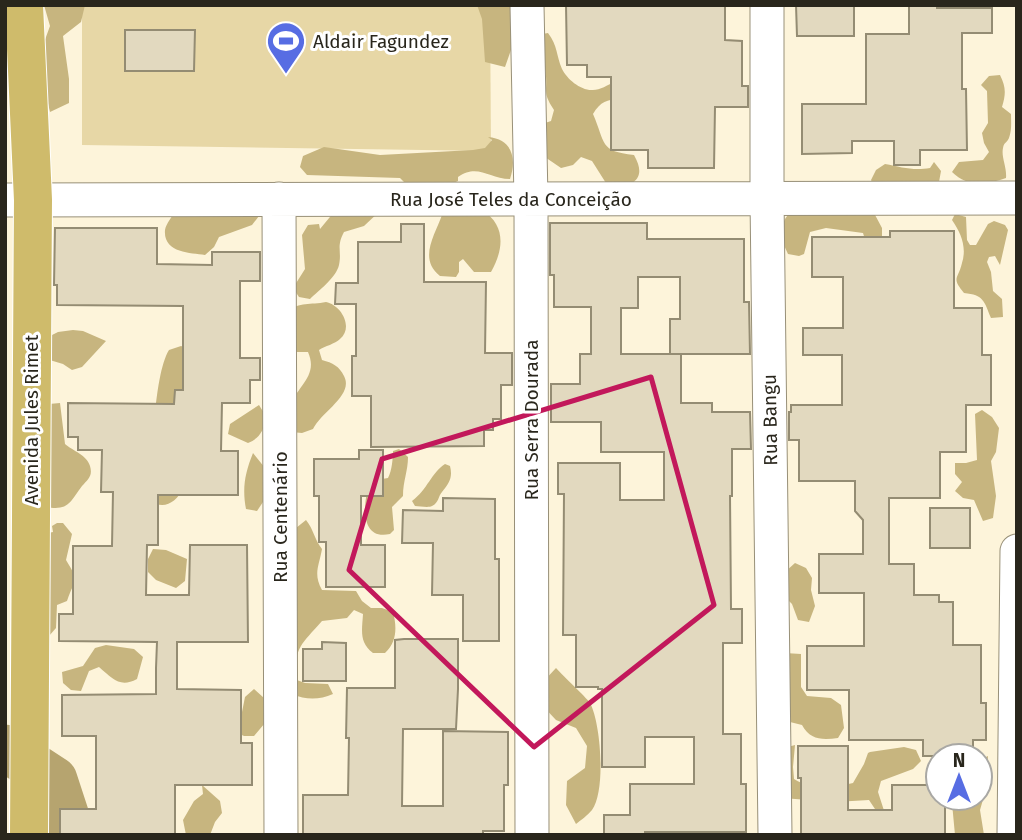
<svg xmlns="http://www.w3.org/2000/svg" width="1022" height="840" viewBox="0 0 1022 840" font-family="'Fira Sans',sans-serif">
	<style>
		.green { fill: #e7d7a6 }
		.forest { fill: #c7b57f }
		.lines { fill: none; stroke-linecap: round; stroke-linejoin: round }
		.river { stroke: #b6a46f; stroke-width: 47 }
		.building { fill: #e2d9bf; stroke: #948c73; stroke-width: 2 }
		.minor-casing { stroke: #989078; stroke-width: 35 }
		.major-casing { stroke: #fff; stroke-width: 40 }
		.minor { stroke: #fff; stroke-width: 33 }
		.major { stroke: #cfbb6b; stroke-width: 38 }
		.marked { fill: none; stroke: #c2185b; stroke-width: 5; stroke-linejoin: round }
		.labels { text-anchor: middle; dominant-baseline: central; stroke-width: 6; stroke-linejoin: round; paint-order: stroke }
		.poi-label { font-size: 19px; fill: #29261c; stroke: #fff; text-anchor: start }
		.street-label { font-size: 19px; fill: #29261c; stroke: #fff }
	</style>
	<rect width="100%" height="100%" fill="#fdf4da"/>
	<path class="green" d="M82,5H490L491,151L82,145Z"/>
	<path class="forest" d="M44,5H85L81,22L63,36L69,79V103L50,112L45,91L42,48L50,26Z
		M477,5H512V47L505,67L485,62L482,19Z
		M548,33C558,46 556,55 562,69C567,79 581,91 593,90C600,90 608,85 614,82L632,100C614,99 603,97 593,114C606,144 599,151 634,155C648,180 632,185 611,191L592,161L581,157L573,165L561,168L542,155V124L551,121L554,110C543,93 547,93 546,76C545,62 540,48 537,35Z
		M1000,75C1006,87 1006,94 1002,107L1011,114C1011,122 1012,130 1009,138C1006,144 1004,142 1003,148C1001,157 1007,167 1006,178C986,185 967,187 952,172L959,162L983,160L989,152L984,143L982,133L988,123L987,91L981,85L989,76Z
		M488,137C512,139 517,158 510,179C489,179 478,163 458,177V181L451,184L408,186L400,178L307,175L300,167L303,156L324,147L380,155L473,150L485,148L492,140Z
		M934,162L941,171L939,182L876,190L871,180L876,170L885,164C901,167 913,171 930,168Z
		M339,206L381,210L364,226L344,232C336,247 342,251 339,265C336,278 319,290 310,299L299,297L293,288L305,269L302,235L308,225L319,224L320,229Z
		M796,208L874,213L882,228V247L868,249L863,233L826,228L810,232L804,254L799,256L788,254C779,236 778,220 796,208Z
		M176,210L259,216L252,225L219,237L214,247L205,255C190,253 163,253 165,230C166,224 173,215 176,210Z
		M482,210C506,225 504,249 491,272H474L463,259L459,262V272L456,277L440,276C418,259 435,235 442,215Z
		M955,214L966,217L967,240L970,245H976L988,224L994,221L1005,225L1008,230L1000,265L995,256L989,257L987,262L991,272L993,291L1002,299L1003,317L991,318C984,301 984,295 964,293C951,277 958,280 962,263C967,247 961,233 952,220Z
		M326,302C341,305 354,327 340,339C335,344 325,346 319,350L322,360C333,363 339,366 344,376C354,395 322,411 313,429L302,433L291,432C290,425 287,416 289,409C296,386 319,377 308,352H295L287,311C300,302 310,305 326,302Z
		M73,330L83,331L106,341L82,367L72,370L63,364L43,358L48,337L58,332Z
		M181,346L192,350L184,488C175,503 165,510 149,501C152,466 153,376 169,350Z
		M60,403L65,444C73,451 87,455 90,466C93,476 88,479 82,486C70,502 69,511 46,507L49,404Z
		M259,405L267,418C263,431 260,438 248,443L228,434L230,424Z
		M982,410L992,417L999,428L996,452L991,461L996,496L993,518L983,521L974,500L963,498L955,491L962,482L955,474V463H966L977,460L975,414Z
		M399,449L408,457C408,471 403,481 403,496L392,507L394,530L390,534C363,540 363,511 367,492L382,479L388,478C392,471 393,457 393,451Z
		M253,453L265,468L263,502L257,511L246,509C242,488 245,473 253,453Z
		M445,464L450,466C453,478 449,483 442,492C438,496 439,503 432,506C428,508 420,506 415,506L412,501C428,489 431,473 445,464Z
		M306,520C314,530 314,539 322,549C319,566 313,574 322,590L356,591L362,601L371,608H382L393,612C397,627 397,642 385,653H373C359,642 362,631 363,614L354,610L347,618L322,621C301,645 296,645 294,679L305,683L328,684L333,694C319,700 306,700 292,694L291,532Z
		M57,523H63L72,534L66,560C80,583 75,577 67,601L57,605L56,628L49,636L38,535L53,532L52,526Z
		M153,549L166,550L187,559L185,581L176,588L156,580L148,572V559Z
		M795,563L806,568L812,578L811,590L815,606L809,622L798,620L792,604L784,596L785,572Z
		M106,645L134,649L143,657L137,679C120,688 113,679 99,667L89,671L81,691L71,690L63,683L62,672L83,666L95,648Z
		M785,653L801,654V687L807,696L831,698L841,705L844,728L838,738C822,740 810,740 802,725L782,720Z
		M556,668C564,677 585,696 590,703C601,723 606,791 592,810C588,815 581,820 576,824L566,805L567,781L585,768L587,746L576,728L556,720L541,704L543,682Z
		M254,689L264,698L265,723L254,736H244L233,731L231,713L242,712L245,697Z
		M795,745L793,767L794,779C811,790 834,788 853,783L864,764L868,753L870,752L904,747L916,750L921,761L913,769L881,781L878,792L889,826L873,831L875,809L869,800L835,802L782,798L784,748Z
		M988,756L986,789L980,810L984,835H955L952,803L954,798H980V760Z
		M202,785L220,801L222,813L215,822L210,835H186L183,820L194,801L203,794Z"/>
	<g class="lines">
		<path class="river" d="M5,748L54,780L72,835"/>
	</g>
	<path class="building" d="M566,5H725V40L742,41V86H748V107H715L714,168H648V150H611V77H587V65H567Z
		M796,5H854V36H797Z
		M909,5H937V8H992V33H962V89H966L967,150H920V165H894V141H852V153L802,154V104H866V34H909Z
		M125,30H195L194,71H125Z
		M550,223H647V239H744V302H749L750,354H670V319H680V277H638V308H621V354H681V403H712V412H750L751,449H732V496H730L731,609H742V643H723V734H741V784H746V832H645V835H604V815H630V784H694V737H645V767H602V689H598V687H576V635H563L564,494H558V463H620V500H664V452H601V422H551V384H580V354H591V307H554V275H550Z
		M401,224H424V282H486L485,353H512V385H501V419H493V430H484V446L371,447V396H352V356H356V304H335L336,283H358V242H401Z
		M55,228H157V264L212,265V252H260V281H240V358H260V380H250V403H222L221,451H238V495H158V545H147L146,595H189L190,545H247L248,642H177V689L241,690V743H252V785H175V835H60V809H96V736H62V695L156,694V668L157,642L59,641V614H73V546H112L113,492H101L102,450H78V437H68V403L174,404L175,390H183V306L57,305V285H54Z
		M890,231H954V308H982V355H991V405H966V452H940V498H889V564H914V595H939V602H953V645H981V703H986V740H973V756H923V740H849V690H807V646H864V593H819V554H863V520L855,511V481H799V440H789V412H791V405H842V355H803V328H843V277H812V237H890Z
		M359,450H383V496H361V545H385V587H326V542H319V496H314V459H359Z
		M443,498L495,499V559H499V641H463V595H432L433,543H402L403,510L443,511Z
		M930,508H970V548H930Z
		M404,639H458V689L456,729H403L402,806H443V731L508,732V785H504V831H483V835H303V795H348L349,738H346L347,688H395V640Z
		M322,642L346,643V681H303V649H322Z
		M798,746H848V810H892V785H938V798H945V835H801V778H798Z"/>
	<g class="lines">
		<g class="minor-casing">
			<path id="minor" d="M527,5L531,199L532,835
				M767,5V199L775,835
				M279,199L281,835
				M5,200L1017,198
				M1014,835L1017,551"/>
		</g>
		<g class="major-casing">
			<path id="major" d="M24,5L33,200L29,835"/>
		</g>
		<use href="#minor" class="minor"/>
		<use href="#major" class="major"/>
	</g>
	<path class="marked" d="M651,377L714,605L534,747L349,570L382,459Z"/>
	<defs>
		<g id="stadium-pin" transform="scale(2.0125)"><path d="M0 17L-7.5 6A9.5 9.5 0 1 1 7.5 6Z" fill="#576de3" stroke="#fff"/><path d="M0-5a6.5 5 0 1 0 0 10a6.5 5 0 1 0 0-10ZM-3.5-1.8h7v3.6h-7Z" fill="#fff"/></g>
	</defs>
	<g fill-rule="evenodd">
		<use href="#stadium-pin" x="286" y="41"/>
	</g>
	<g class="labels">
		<g class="poi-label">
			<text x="313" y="41">Aldair Fagundez</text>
		</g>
		<g class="street-label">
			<text x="511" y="199">Rua José Teles da Conceição</text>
			<text transform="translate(31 420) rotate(-90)">Avenida Jules Rimet</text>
			<text transform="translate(531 420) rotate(-90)">Rua Serra Dourada</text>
			<text transform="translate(770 420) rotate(-91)">Rua Bangu</text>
			<text transform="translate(280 517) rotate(-90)">Rua Centenário</text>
		</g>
	</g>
	<rect width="1022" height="840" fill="none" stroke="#29261c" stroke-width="14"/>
	<g transform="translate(959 777)"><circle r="33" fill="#ffffff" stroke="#a9a8a4" stroke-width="2"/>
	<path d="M0-5L12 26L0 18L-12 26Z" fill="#576de3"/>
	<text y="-10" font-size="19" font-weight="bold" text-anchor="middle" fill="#29261c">N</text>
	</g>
</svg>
